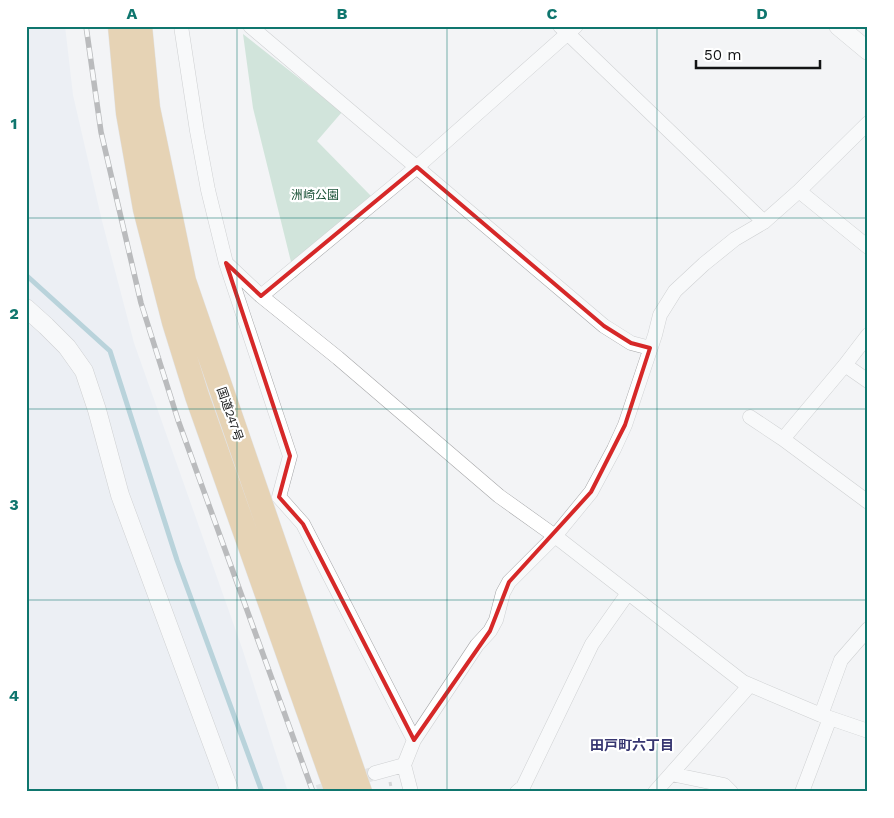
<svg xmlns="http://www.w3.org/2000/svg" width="894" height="818" viewBox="0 0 894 818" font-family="'Work Sans','Noto Sans JP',sans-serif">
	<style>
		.built { fill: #e4e9f2 }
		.green { fill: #a9d1ba }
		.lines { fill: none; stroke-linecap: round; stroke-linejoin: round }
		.stream { stroke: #74acbb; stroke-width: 5 }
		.minor-tunnel { stroke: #d1d2d4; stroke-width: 14; stroke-dasharray: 14 7; stroke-linecap: butt }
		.minor-casing { stroke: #a5a6a8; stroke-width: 15 }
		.tertiary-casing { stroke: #a5a6a8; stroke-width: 19 }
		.trunk-casing { stroke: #d0d0d0; stroke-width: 25 }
		.path { stroke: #aeafb1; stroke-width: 3; stroke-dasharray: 4 4; stroke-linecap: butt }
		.minor { stroke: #fff; stroke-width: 14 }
		.tertiary { stroke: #fff; stroke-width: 18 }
		.trunk { stroke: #d7aa67; stroke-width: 24 }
		.rail-casing { stroke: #757678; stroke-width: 5.5 }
		.rail { stroke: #fff; stroke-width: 4; stroke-dasharray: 11; stroke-linecap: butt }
		.marked { fill: none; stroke: #d62828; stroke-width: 4; stroke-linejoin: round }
		.grid { fill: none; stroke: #0f766e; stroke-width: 1; stroke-opacity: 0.55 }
		.labels { text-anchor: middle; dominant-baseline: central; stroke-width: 4.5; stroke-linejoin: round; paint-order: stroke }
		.park-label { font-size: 12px; fill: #1a5237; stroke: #fff }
		.street-label { font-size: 12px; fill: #131415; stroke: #fff }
		.neighbourhood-label { font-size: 14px; font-weight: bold; fill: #373671; stroke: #fff }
		.neatline { fill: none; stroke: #0f766e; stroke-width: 2 }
		.grid-label { font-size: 16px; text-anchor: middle; font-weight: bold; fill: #0f766e }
	</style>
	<rect width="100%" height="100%" fill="#f3f4f6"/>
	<path class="built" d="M26,26H65L73,95L102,221L134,343L242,648L288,792H26Z"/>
	<path class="green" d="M243,34L342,112L317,141L371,196L295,278L253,108Z"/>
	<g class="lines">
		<path class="stream" d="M26,275L110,351L177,560L262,792"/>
		<path class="minor-tunnel" d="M318,792L375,773"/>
		<g class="minor-casing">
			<path id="minor" d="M181,26L197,131L208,190L226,263L290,456L279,497L303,524L414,740
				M250,26L604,326L631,343L650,348
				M560,26L764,222
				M799,191L868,247
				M226,263L261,296L338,358L499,496L555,536L743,682L821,715L868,731
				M261,296L417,167L576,26
				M845,365L868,381
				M750,417L783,439L868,502
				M783,439L845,365L868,335
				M821,715L841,660L868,629
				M375,773L404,765
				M671,774L724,785L731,792
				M411,792L404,765L414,740L477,645L490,631L496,620L503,593L509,582L555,536L591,492L614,449L625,425L655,335L660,315L675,291L704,264L735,239L764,222L799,191L868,123
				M517,792L523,787L592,644L628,593
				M655,792L750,685
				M802,792L830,718"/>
		</g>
		<g class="tertiary-casing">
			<path id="tertiary" d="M838,26L868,51
				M26,308L46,326L67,347L84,371L97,410L120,495L230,792"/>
		</g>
		<g class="trunk-casing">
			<path id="trunk" d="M120,26L128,113L145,209L174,322L197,396L337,792
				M140,26L148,108L184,281L360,792"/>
		</g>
		<path class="path" d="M390,782L392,792"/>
		<use href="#minor" class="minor"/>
		<use href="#tertiary" class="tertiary"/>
		<use href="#trunk" class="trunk"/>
		<g class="rail-casing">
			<path id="rail" d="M86,26L101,132L141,303L178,420L313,792"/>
		</g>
		<use href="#rail" class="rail"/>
	</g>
	<path d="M0 0H894V818H0ZM417,167L604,326L631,343L650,348L625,425L591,492L509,582L490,631L414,740L303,524L279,497L290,456L226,263L261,296Z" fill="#f3f4f6" fill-opacity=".55" fill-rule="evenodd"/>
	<path class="marked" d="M417,167L604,326L631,343L650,348L625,425L591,492L509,582L490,631L414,740L303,524L279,497L290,456L226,263L261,296Z"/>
	<path class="grid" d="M237,26V792M447,26V792M657,26V792M26,218H868M26,409H868M26,600H868"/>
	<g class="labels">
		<g class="park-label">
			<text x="315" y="195">洲崎公園</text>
		</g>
		<g class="street-label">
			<text transform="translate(230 414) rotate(71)">国道247号</text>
		</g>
		<g class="neighbourhood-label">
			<text x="632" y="745">田戸町六丁目</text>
		</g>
	</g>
	<rect width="894" height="818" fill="none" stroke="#ffffff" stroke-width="55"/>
	<path d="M696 60v8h124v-8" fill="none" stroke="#131415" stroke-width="2.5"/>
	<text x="704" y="60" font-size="15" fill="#131415" stroke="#ffffff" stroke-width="4" paint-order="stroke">50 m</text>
	<rect x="28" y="28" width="838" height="762" class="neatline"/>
	<g class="grid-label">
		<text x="132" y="19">A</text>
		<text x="342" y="19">B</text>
		<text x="552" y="19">C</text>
		<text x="762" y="19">D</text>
		<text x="14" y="129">1</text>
		<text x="14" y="319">2</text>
		<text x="14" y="510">3</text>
		<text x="14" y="701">4</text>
	</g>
</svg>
